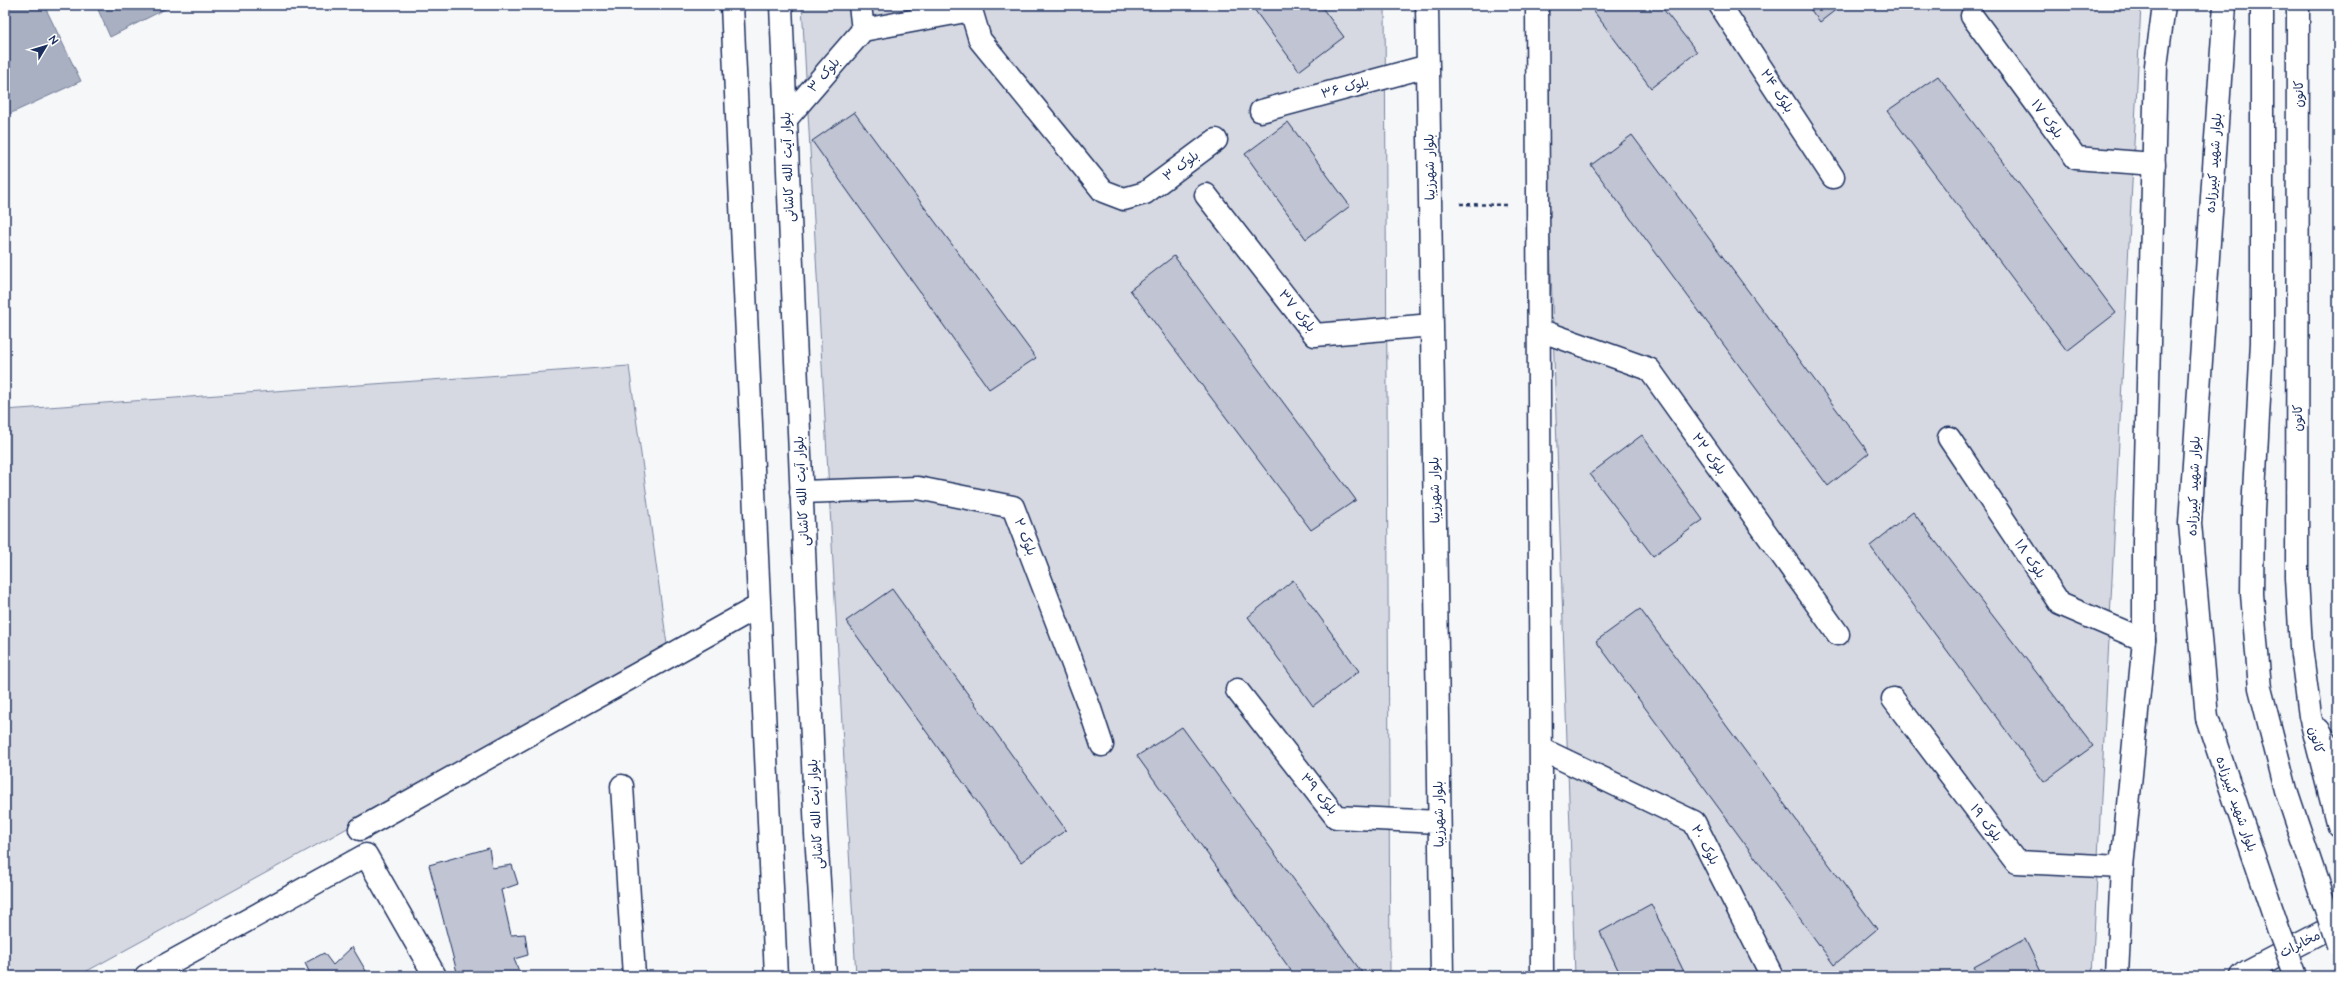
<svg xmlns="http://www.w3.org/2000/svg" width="2343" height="981" viewBox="0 0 2343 981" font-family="'Architects Daughter','Playpen Sans Arabic',sans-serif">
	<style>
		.green { fill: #d6d9e2; stroke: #7884a0 }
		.water { fill: #a9b0c1; stroke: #707c99 }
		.building { fill: #c0c4d3; stroke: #1b2f5e }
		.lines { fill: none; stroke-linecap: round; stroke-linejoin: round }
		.street-casing { stroke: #1b2f5e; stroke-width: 25 }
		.secondary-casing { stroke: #1b2f5e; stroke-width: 25 }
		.primary-casing { stroke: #1b2f5e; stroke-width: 25 }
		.path { stroke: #1b2f5e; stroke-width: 2.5; stroke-dasharray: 4 3; stroke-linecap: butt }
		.street { stroke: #fff; stroke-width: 22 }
		.secondary { stroke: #fff; stroke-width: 22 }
		.primary { stroke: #fff; stroke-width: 22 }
		.secondary-bridge-casing { stroke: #1b2f5e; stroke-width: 25; stroke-linecap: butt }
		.secondary-bridge { stroke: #fff; stroke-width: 22 }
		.labels { text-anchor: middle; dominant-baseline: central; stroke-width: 3; stroke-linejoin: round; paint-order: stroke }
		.street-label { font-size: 13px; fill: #1b2f5e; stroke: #fff }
	</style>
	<rect width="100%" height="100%" fill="#f6f7f9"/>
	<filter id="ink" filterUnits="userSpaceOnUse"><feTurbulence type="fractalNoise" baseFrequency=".025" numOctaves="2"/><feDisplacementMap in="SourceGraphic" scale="8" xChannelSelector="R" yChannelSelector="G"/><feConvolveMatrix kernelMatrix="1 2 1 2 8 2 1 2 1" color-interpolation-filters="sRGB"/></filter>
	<g filter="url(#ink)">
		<path class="green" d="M802,5H1385L1390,976H856Z
			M1542,5H2141L2092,976H1575Z
			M629,366L668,652L78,976H5V410Z"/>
		<path class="water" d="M5,5H44L81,81L5,116Z
			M96,5H173L110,37Z"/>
		<path class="building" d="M1251,5H1320L1344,37L1299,71Z
			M1589,5H1660L1697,52L1651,88Z
			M1807,5H1842L1820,22Z
			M1938,76L2116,313L2067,351L1887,111Z
			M854,112L1036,358L989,389L812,141Z
			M1288,122L1350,206L1306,239L1245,154Z
			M1632,135L1869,453L1828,486L1591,165Z
			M1174,256L1356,500L1311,530L1130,290Z
			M1642,435L1703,520L1653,556L1590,474Z
			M1913,512L2093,746L2044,782L1870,546Z
			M1293,580L1359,671L1313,706L1248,617Z
			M892,589L1066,830L1021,862L846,621Z
			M1640,609L1877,929L1834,965L1596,641Z
			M1182,727L1363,974L1360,976H1295L1137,756Z
			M489,848L492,868L512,865L518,884L501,890L511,935L525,934L528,955L514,959L521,976H458L429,865Z
			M1651,904L1686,976H1621L1600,932Z
			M2025,939L2043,976H1979L1974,967Z
			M352,947L369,976H311L305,963L324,953L333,965Z"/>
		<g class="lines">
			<g class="street-casing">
				<path id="street" d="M973,5L971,10L980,40L1103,191L1124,199L1145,193L1216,140
					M1427,5L1442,976
					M1537,5L1542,976
					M1720,5L1833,177
					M1972,16L2076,158L2154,164
					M863,30L971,10
					M1261,111L1428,66
					M786,119L863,30L860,5
					M1206,195L1315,335L1432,325
					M1539,330L1649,369L1838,634
					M1949,438L2060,604L2144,640
					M801,492L918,488L1013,507L1090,709L1102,745
					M1237,690L1336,817L1439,822
					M1893,699L2016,862L2122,867
					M1541,749L1694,822L1772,976
					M622,786L634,976
					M360,829L759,606
					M146,976L366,855L435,976"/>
			</g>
			<g class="secondary-casing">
				<path id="secondary" d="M2298,5L2297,578L2301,647L2310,716L2338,826
					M2319,730L2338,759
					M2117,976L2122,867L2144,640V542L2156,66L2164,5
					M2242,976L2248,971L2338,924"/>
			</g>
			<g class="primary-casing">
				<path id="primary" d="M732,5L776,976
					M781,5L816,834L825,976"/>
			</g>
			<path class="path" d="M1460,204L1507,205"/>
			<use href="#street" class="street"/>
			<use href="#secondary" class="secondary"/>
			<use href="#primary" class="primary"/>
			<g class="secondary-bridge-casing">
				<path id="secondary-bridge" d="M2225,5L2190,523L2207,718L2279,931L2296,976
					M2262,5V342L2253,511L2252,594L2260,688L2286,790L2338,945"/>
			</g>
			<use href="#secondary-bridge" class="secondary-bridge"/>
		</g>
	</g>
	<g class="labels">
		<g class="street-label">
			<text transform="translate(824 75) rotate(-49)">بلوک ۳</text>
			<text transform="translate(1345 88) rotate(-15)">بلوک ۳۶</text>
			<text transform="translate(1777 91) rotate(57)">بلوک ۲۴</text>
			<text transform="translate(2299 94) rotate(-90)">کانون</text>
			<text transform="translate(2047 119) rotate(54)">بلوک ۱۷</text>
			<text transform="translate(2214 163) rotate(-86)">بلوار شهید کبیرزاده</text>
			<text transform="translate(1181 166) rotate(-37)">بلوک ۳</text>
			<text transform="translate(788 167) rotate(-92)">بلوار آیت الله کاشانی</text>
			<text transform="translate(1430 167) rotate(-91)">بلوار شهرزیبا</text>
			<text transform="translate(1297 311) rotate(51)">بلوک ۳۷</text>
			<text transform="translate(2298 418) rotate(-90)">کانون</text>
			<text transform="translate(1709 454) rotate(54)">بلوک ۲۲</text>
			<text transform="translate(2194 486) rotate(-88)">بلوار شهید کبیرزاده</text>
			<text transform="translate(1435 490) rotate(-91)">بلوار شهرزیبا</text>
			<text transform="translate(802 491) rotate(-93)">بلوار آیت الله کاشانی</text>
			<text transform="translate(1025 537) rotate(69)">بلوک ۲</text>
			<text transform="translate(2030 559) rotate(56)">بلوک ۱۸</text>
			<text transform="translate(2316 740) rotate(75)">کانون</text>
			<text transform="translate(1319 794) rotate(50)">بلوک ۳۹</text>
			<text transform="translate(2236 804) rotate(71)">بلوار شهید کبیرزاده</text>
			<text transform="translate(816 814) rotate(-93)">بلوار آیت الله کاشانی</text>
			<text transform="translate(1439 814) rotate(-91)">بلوار شهرزیبا</text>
			<text transform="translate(1986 823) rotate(53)">بلوک ۱۹</text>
			<text transform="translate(1705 845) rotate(62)">بلوک ۲۰</text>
			<text transform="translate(2300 944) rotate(-27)">مخابرات</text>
		</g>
	</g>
	<rect width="2343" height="981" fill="none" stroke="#fff" stroke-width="20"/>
	<rect x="10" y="10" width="2323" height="961" fill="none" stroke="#1b2f5e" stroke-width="1.5" filter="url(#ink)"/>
	<g transform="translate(46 46) rotate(52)" stroke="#ffffff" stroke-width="3" paint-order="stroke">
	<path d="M0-3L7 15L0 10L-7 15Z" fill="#1b2f5e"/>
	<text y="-6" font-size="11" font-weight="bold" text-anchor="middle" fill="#1b2f5e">N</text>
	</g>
</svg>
